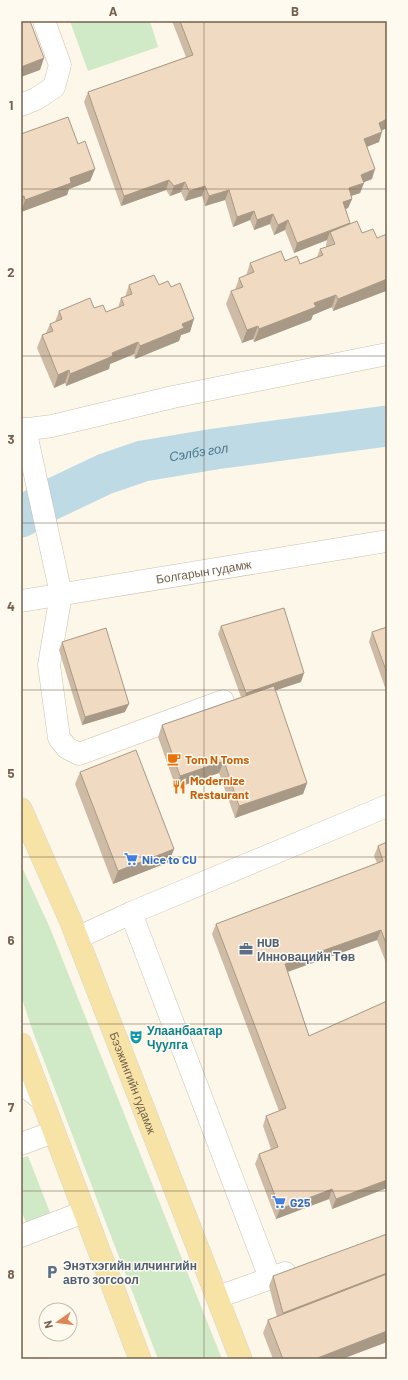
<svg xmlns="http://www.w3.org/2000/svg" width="408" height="1380" viewBox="0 0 408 1380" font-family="Barlow,sans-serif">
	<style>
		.green { fill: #d0e9c7 }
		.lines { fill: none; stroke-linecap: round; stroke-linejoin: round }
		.river { stroke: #bedae5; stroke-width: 41 }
		.minor-casing { stroke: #cdc0af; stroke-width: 23 }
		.major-casing { stroke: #dbd6d1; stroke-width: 23 }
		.minor { stroke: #fff; stroke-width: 22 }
		.major { stroke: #f6e3a5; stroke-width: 22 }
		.wall { fill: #cebba6 }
		.shaded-wall { fill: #a89987 }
		.building { fill: #f0dac1; stroke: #a89987 }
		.grid { fill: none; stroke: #75614d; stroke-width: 1; stroke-opacity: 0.55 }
		.labels { text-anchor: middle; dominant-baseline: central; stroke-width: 3; stroke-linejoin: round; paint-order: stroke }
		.street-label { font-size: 12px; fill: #75614d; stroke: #fefaef }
		.food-label { font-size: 12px; font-weight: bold; fill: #c56008; stroke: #fefaef; text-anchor: start }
		.shop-label { font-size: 12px; font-weight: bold; fill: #366cbe; stroke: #fefaef; text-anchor: start }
		.service-label { font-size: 12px; font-weight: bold; fill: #4e5e75; stroke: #fefaef; text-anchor: start }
		.culture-label { font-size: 12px; font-weight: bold; fill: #0d838f; stroke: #fefaef; text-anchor: start }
		.water-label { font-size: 13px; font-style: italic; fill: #4b798e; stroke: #fefaef }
		.neatline { fill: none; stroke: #75614d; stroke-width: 1.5 }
		.grid-label { font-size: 13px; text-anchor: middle; font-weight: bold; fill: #75614d }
	</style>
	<rect width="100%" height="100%" fill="#fcf7e9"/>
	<path class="green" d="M70,21H150L158,47L88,71Z
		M21,865L50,928L222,1359H158L33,1032L21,996Z
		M28,1156L51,1215L27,1225L21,1210V1158Z"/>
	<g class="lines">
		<path class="river" id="s1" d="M21,517L46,502L105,474L143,461L215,449L387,426"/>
		<g class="minor-casing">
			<g id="minor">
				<path d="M21,105L36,99L54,87L60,65L44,21"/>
				<path d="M25,429L61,594L49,665L59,738L67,748L79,754L223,701"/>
				<path d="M21,430L52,426L173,397L387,354"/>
				<path id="s2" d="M21,601L387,541"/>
				<path d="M131,913L270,1278"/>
				<path d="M77,938L131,913L387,806"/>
				<path d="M21,1083L41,1099"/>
				<path d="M21,1144L53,1132"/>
				<path d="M21,1236L84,1212"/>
				<path d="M218,1297L285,1273"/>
			</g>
		</g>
		<g class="major-casing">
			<g id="major">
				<path id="s3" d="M21,809L71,922L241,1359"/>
				<path d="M21,1044L140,1359"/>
			</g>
		</g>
		<use href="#minor" class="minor"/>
		<use href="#major" class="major"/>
	</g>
	<path class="wall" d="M172,21H387V128L382,130L379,142L367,147L372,179L364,182L360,193L351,196L352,199L348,208L346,209L350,224L386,291L333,311L332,307L313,315L311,320L254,342L253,339L242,343L226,304L231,291L235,290L239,278L246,276L250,263L285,261L300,264L317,257L320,249L326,247V245L327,240L294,253L285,230L274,235L270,224L254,230L250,220L233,227L225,200L205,206L202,196L185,201L181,192L170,196L166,190L121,206L84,102L88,92L186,57Z
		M21,134L78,144L95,169L90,181L69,189L67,195L21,212Z
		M129,285H159L190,332L181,335L179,341L135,359L134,354L110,364L109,369L66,386L65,383L54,388L37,348L42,335L46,333L50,324L55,322L59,311L106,312L118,308L121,298L125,297Z
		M221,626L301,682L275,690L307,783L303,794L235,818L219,773L176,788L158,737L162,725L241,697L218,634Z
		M387,627V693L369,642L372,632Z
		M62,642L125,712L82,725L59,650Z
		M80,772L174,849L169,862L113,884L75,784Z
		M387,842V965L377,940L288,972L309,1036L387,1001V1188L332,1209L329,1199L276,1219L255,1164L259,1154L271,1149L263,1126L266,1116L279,1111L212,934L216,924L377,863L374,856L378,846Z
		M387,1234V1342L342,1359H273L263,1333L268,1320L277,1317L269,1286L273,1276Z"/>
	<path class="shaded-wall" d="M44,58L40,70L21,77V67Z
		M387,119V128L376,133L379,123Z
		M382,132L379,142L361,149L364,139Z
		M95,169L90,181L69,189L67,195L21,212L25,200L70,178Z
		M375,169L372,179L357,185L361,175Z
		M169,180L166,190L121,206L124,196Z
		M185,182L181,192L170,196L174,186Z
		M364,183L360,193L345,198L349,188Z
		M205,186L202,196L185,201L189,191Z
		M229,190L225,200L205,206L209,196Z
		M24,196L21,203V197Z
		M352,199L348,208L339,212L343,202Z
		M254,211L250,220L233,227L237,217Z
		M273,214L270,224L254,230L257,220Z
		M288,220L285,230L274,235L278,225Z
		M350,223L347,232H330L327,240L294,253L297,243Z
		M387,279V288L386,291L333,311L338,299Z
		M336,295L332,307L313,315L311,320L254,342L259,329L314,303Z
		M194,319L190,332L181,335L179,341L135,359L140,346L182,324Z
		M258,326L253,339L242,343L247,330Z
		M138,342L134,354L110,364L109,369L66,386L70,374L112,353Z
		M69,370L65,383L54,388L58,375Z
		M304,673L301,682L243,701L246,693Z
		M129,704L125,712L82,725L85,717Z
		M224,761L219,773L176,788L180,776Z
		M307,783L303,794L235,818L239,806Z
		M174,849L169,862L113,884L118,871Z
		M381,930L377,940L281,974L285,964Z
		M387,1180V1188L332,1209L336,1199Z
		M332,1189L329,1199L276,1219L280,1209Z
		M387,1273L279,1323L283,1313Z
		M387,1331V1342L342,1359H315Z"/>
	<path class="building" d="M21,21H30L44,58L21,67Z
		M180,21H387V119L379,123L382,132L364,139L375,169L361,175L364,183L349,188L352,199L343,202L350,223L297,243L288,220L278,225L273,214L257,220L254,211L237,217L229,190L209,196L205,186L189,191L185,182L174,186L169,180L124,196L88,92L193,55Z
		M68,117L78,144L85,141L95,169L70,178L71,183L25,200L24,196L21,197V134Z
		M357,221L362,233L373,229L377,238L387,234V279L338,299L336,295L314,303L316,307L259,329L258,326L247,330L231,291L243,287L239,278L254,272L250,263L281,251L285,261L297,256L300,264L323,255L320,249L335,244L330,232Z
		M154,275L159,285L168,281L171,287L180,283L194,319L182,324L184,328L140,346L138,342L112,353L113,356L70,374L69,370L58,375L42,335L53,331L50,324L62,319L59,311L90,298L94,308L103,305L106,312L124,305L121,298L132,294L129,285Z
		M284,608L304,673L246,693L221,626Z
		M387,627V673L372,632Z
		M106,628L129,704L85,717L62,642Z
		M274,686L307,783L239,806L224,761L180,776L162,725Z
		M136,750L174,849L118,871L80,772Z
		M387,842V946L381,930L285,964L309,1036L387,1001V1180L336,1199L332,1189L280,1209L259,1154L278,1147L266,1116L286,1108L216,924L383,861L378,846Z
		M387,1234V1273L283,1313L273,1276Z
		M387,1274V1331L315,1359H283L268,1320Z"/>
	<path class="grid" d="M204,21V1359M21,189H387M21,356H387M21,523H387M21,690H387M21,857H387M21,1024H387M21,1191H387"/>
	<defs>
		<g id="cafe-bare" transform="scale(1.08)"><path d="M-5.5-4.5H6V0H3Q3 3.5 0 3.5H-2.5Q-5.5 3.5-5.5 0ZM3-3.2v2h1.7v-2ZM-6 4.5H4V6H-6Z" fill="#e8710a" stroke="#fefaef" stroke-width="2.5" paint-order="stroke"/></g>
		<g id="restaurant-bare" transform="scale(1.08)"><path d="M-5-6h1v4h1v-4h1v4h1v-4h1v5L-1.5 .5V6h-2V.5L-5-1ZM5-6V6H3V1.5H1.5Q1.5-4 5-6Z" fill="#e8710a" stroke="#fefaef" stroke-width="2.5" paint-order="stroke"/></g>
		<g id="supermarket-bare" transform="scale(1.08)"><path d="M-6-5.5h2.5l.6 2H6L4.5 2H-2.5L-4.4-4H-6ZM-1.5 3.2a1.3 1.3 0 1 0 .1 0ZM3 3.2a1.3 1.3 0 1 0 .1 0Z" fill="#3f7fe0" stroke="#fefaef" stroke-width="2.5" paint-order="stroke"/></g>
		<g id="office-bare" transform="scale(1.08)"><path d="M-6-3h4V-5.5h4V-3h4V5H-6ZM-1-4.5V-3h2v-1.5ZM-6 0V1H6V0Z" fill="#5c6f8a" stroke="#fefaef" stroke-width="2.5" paint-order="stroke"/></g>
		<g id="theatre-bare" transform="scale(1.08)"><path d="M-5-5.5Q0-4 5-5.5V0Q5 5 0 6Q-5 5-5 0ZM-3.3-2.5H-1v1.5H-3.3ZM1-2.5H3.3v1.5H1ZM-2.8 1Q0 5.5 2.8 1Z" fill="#0f9aa8" stroke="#fefaef" stroke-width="2.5" paint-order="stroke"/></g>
		<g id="parking-bare" transform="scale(1.08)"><path d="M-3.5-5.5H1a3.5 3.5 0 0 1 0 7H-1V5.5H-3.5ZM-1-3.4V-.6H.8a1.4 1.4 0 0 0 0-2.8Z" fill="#5c6f8a" stroke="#fefaef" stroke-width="2.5" paint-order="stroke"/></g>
	</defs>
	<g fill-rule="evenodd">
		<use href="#cafe-bare" x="174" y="759"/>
		<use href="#restaurant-bare" x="179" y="787"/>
		<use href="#supermarket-bare" x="131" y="859"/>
		<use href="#office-bare" x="246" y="949"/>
		<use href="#theatre-bare" x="136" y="1037"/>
		<use href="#supermarket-bare" x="279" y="1202"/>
		<use href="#parking-bare" x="52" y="1272"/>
	</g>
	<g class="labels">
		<g class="street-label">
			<text stroke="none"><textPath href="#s2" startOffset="185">Болгарын гудамж</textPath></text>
			<text stroke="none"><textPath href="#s3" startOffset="296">Бээжингийн гудамж</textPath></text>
		</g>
		<g class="food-label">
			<text x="185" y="759">Tom N Toms</text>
			<text x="190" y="780">Modernize<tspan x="190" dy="14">Restaurant</tspan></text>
		</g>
		<g class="shop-label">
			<text x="142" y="859">Nice to CU</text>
			<text x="290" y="1202">G25</text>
		</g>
		<g class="service-label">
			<text x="257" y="942">HUB<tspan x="257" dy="14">Инновацийн Төв</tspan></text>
			<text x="63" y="1265">Энэтхэгийн илчингийн<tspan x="63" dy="14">авто зогсоол</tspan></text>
		</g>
		<g class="culture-label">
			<text x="147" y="1030">Улаанбаатар<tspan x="147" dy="14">Чуулга</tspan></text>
		</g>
		<g class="water-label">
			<text stroke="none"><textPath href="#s1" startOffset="191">Сэлбэ гол</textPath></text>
		</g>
	</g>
	<rect width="408" height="1380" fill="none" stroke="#fefaef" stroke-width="44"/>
	<g transform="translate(58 1322) rotate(256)"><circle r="19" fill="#fefaef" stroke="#c7bdae"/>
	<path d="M0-3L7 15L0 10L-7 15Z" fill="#df8654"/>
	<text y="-6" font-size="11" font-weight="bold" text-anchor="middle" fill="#75614d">N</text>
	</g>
	<rect x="22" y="22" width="364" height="1336" class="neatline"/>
	<g class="grid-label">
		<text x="113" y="16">A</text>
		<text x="295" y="16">B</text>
		<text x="11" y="110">1</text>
		<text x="11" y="277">2</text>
		<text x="11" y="444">3</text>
		<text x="11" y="611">4</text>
		<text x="11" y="778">5</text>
		<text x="11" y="945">6</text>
		<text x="11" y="1112">7</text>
		<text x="11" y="1279">8</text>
	</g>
</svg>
